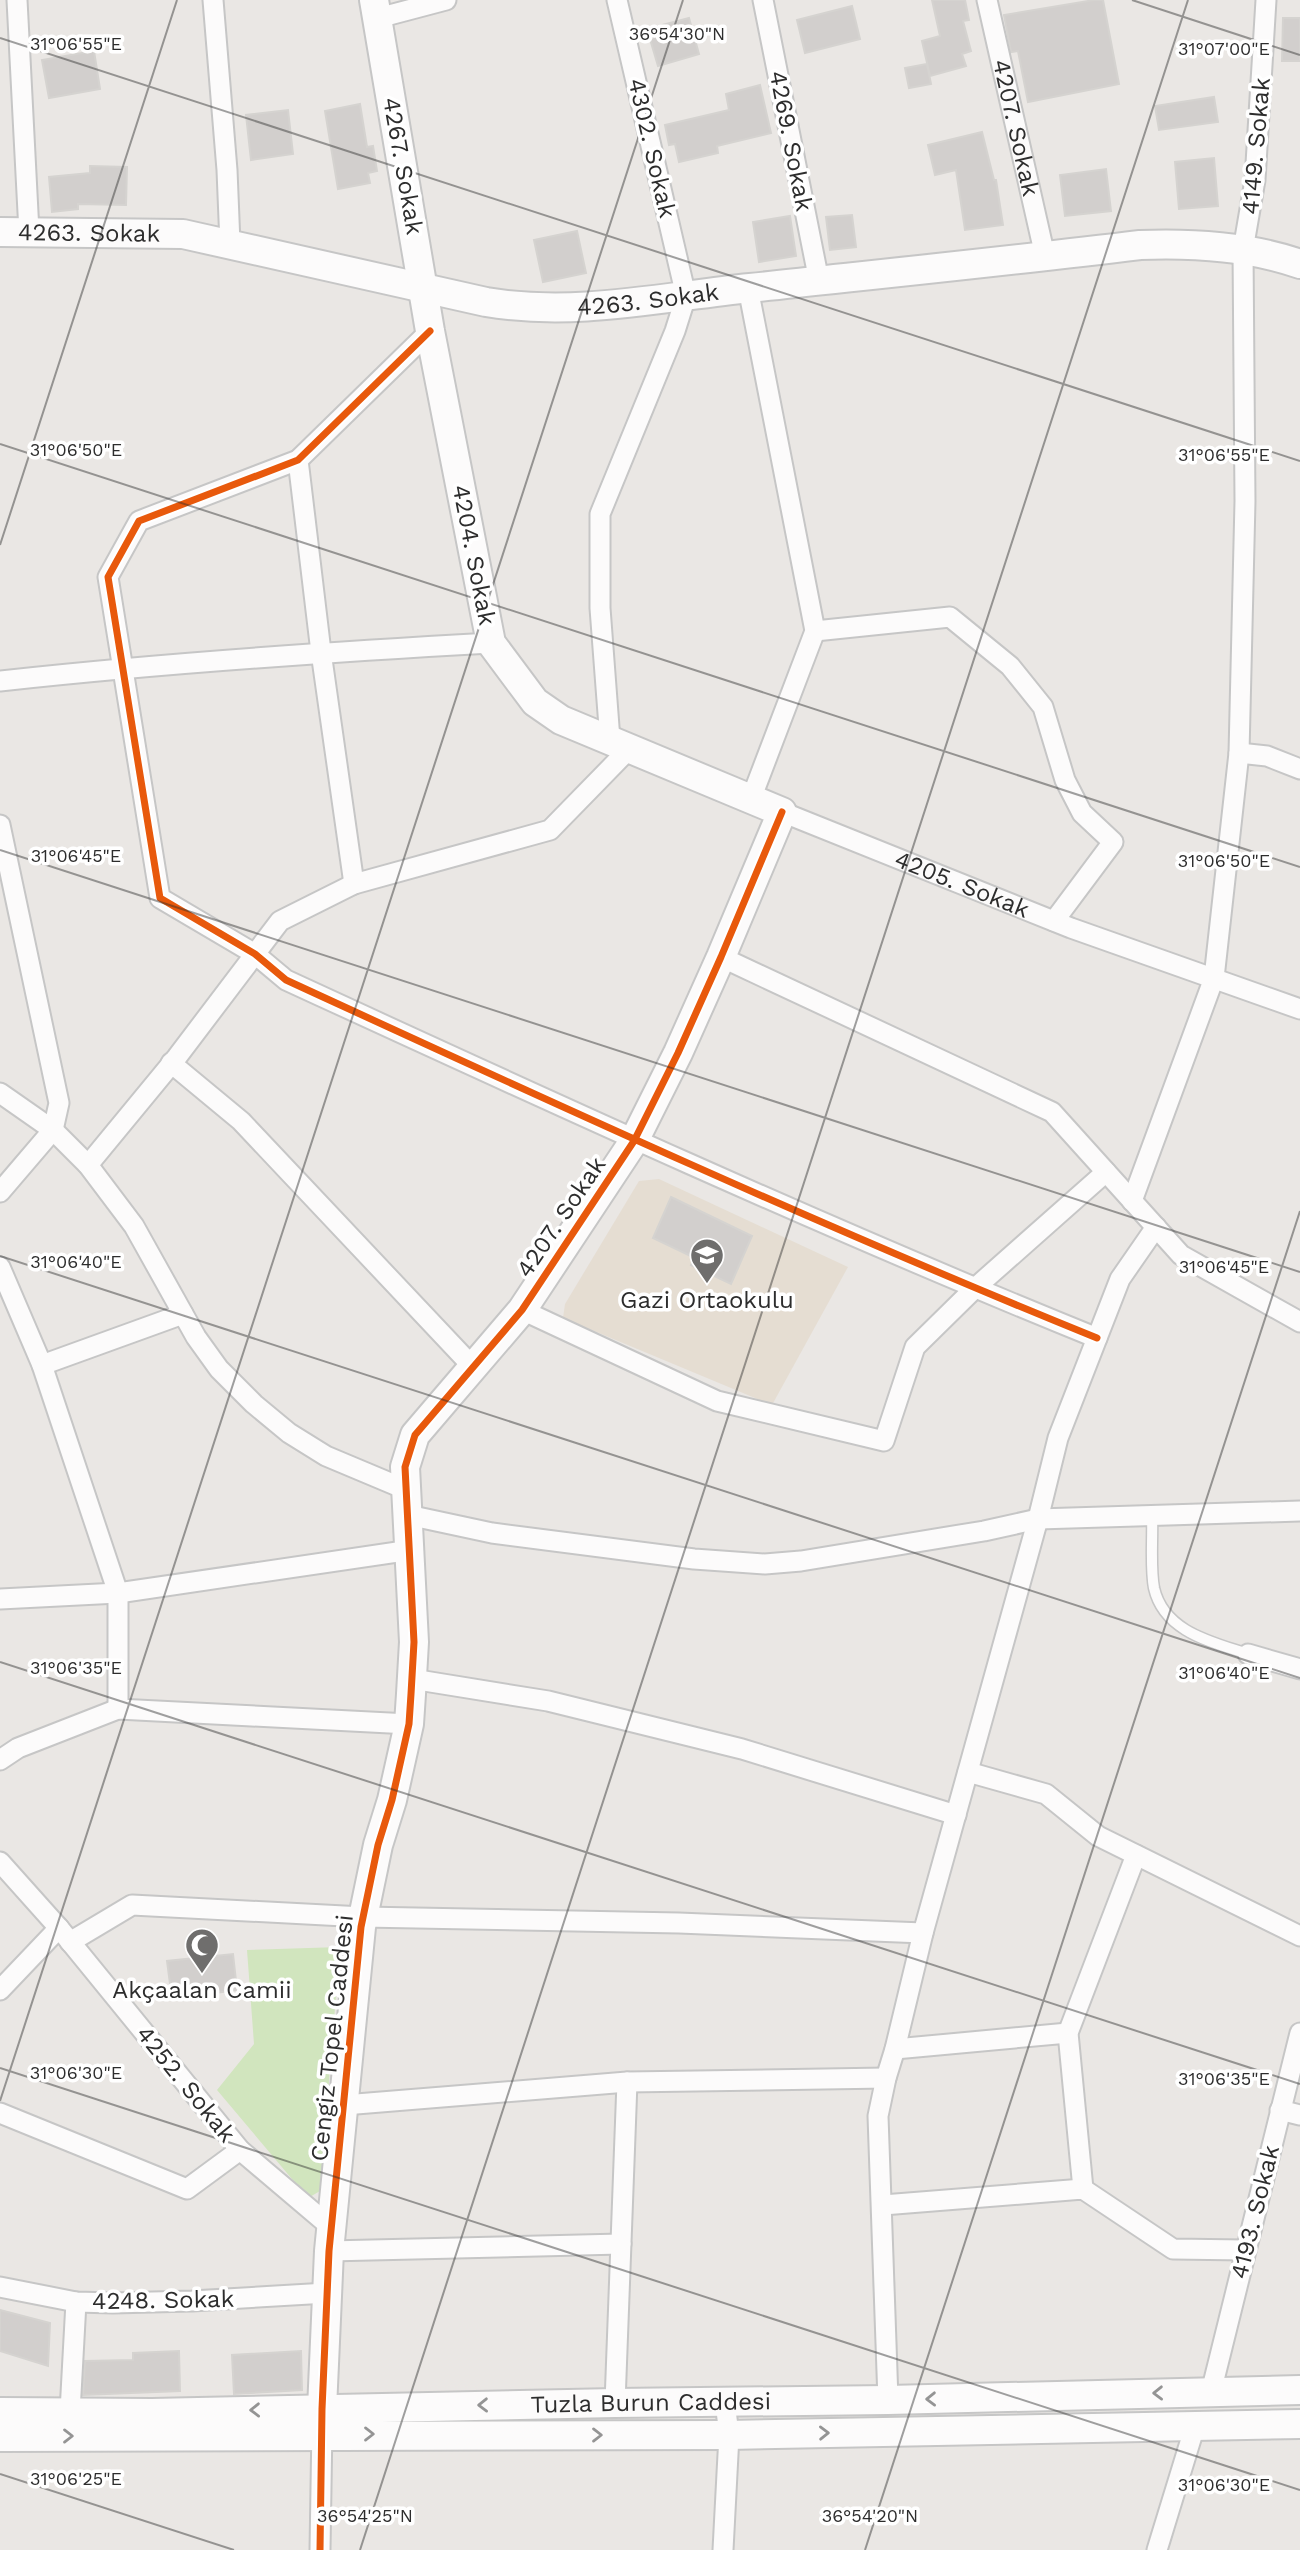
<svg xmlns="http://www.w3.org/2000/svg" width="1300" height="2550" viewBox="0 0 1300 2550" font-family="'Work Sans',sans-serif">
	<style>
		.education { fill: #e5ddd2 }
		.green { fill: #d1e5be }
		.building { fill: #d2cfcd; stroke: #d5d3d0; stroke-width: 2 }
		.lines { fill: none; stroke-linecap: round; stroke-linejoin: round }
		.lane-casing { stroke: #c6c6c6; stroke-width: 13 }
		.street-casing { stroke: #c6c6c6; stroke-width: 23 }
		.secondary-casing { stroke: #c6c6c6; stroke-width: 32 }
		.lane { stroke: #fcfbfb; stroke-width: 10 }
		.street { stroke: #fcfbfb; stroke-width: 19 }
		.secondary { stroke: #fcfbfb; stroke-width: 28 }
		.cycleway-casing { stroke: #fff; stroke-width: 11 }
		.cycleway { stroke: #e8590c; stroke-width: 7 }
		.oneway { stroke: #949494 }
		.ticks { fill: none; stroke: #2d2d2d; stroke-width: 2; stroke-opacity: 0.45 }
		.labels { text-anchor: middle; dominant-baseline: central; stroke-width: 7; stroke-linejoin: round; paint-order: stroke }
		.street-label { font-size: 24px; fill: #2d2d2d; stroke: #fff }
		.poi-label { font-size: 24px; fill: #2d2d2d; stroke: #fff }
		.ticks-label { font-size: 18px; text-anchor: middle; fill: #2d2d2d; stroke: #fff; stroke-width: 7; stroke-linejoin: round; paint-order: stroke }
	</style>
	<rect width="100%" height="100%" fill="#eae7e4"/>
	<path class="education" d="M659,1179L848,1267L772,1405L563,1318L565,1304L639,1181Z"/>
	<path class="green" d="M340,1947L320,2191L308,2198L217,2090L254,2044L247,1950Z"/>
	<path class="building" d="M932,0H965L969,20L963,21L971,51L962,54L966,66L930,76L922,41L940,36Z
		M1094,0H1103L1119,84L1028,102L1018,51L1011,52L1004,15Z
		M852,6L860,39L805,53L797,20Z
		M689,18L699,54L658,66L647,29Z
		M1283,18H1300V61H1282Z
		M94,51L100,89L49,98L42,60Z
		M927,64L931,84L909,88L905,68Z
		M760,85L771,133L717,146L718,153L679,162L675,144L669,145L665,125L729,110L726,94Z
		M1214,97L1218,122L1159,130L1155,106Z
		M360,104L367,147L373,146L377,171L368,173L370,183L338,189L325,111Z
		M288,110L293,154L251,160L246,115Z
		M982,132L994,180H996L1003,225L965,230L956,170L935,175L928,145Z
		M1214,158L1218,206L1179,209L1175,162Z
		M90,166L127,167L126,205L78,204V209L52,212L49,177L90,173Z
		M1106,169L1111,211L1065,216L1060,175Z
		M852,215L856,247L830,250L826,217Z
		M790,216L796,256L759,262L753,222Z
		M577,231L586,273L543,282L534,240Z
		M671,1197L752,1236L731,1284L691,1265L695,1258L653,1238Z
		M233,1954L237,1990L172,1999L167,1961Z
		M0,2310L50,2323L48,2366L0,2351Z
		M179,2351L180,2391L83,2395L85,2361L133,2360V2353Z
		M301,2351L302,2390L234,2394L232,2355Z"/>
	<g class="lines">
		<g class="lane-casing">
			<path id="lane" d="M1152,1516C1153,1538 1150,1567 1154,1588C1164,1632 1212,1642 1248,1654"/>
		</g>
		<g class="street-casing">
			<g id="street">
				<path d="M17,0L29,232"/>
				<path d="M213,0L227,170L230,244"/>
				<path d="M763,0L819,281"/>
				<path id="s1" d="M987,0L1045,256"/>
				<path d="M378,18L446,0"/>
				<path d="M748,288L815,631L751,799"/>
				<path d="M430,331L298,460L139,521L108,577L160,898L255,954L286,980C555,1104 823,1227 1097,1338"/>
				<path d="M298,460L321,652L354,884"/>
				<path d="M815,631L950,617L1010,666L1043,707L1065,780L1082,813L1113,842L1054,921"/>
				<path d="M0,681C163,663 327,652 491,643"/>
				<path d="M610,740L600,608V514L675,331L686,296L617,0"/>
				<path d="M1239,753L1267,756L1300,769"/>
				<path id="s2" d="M782,812L1071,928L1300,1009"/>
				<path d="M0,825L59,1103L53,1130L0,1192"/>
				<path d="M721,957L1052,1112L1181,1255L1300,1322"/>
				<path d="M171,1063L241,1121L473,1367"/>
				<path d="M0,1093L53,1130L88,1165L134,1226L196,1337L219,1369L254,1404L289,1433L326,1456L407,1490"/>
				<path d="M88,1165L177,1057L280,921L354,884L550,830L630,748"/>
				<path d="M1132,1201L1214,978L1239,753L1245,501L1243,250L1255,180L1266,0"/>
				<path d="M0,1267L42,1365L118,1593V1709"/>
				<path d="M522,1310L717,1401L884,1441L915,1347L975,1288L1106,1172"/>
				<path d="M42,1365L183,1314"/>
				<path d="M408,1515L492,1533L694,1559L765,1564L801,1561L984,1531L1038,1519L1300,1511"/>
				<path d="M0,1599L118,1593L411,1550"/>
				<path d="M1248,1654L1300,1669"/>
				<path d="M412,1679L548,1701L742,1749L956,1815"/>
				<path d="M0,1760L18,1748L118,1709L409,1724"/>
				<path d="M968,1772L1046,1794L1098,1836L1300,1936"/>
				<path d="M0,1862L59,1928L240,2150L332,2228"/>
				<path d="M70,1942L132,1905L363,1917L679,1923L923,1933"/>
				<path d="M0,1990L59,1928"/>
				<path d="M895,2049L1068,2033"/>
				<path d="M344,2105L627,2082L886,2078"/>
				<path d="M1280,2110L1300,2115"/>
				<path d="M0,2113L187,2189L240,2150"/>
				<path d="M1083,2189L1068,2033L1136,1855"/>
				<path d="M883,2205L1083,2189L1173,2249L1245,2250"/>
				<path d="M329,2251L621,2244"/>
				<path d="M0,2287L76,2302L113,2303L192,2301L327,2293"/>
				<path d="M1211,2392L1300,2033"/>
				<path d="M888,2400L878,2116L886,2078L895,2049L923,1933L1038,1519L1058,1438L1120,1279L1156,1227"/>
				<path d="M615,2403L627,2082"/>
				<path d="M70,2412L76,2302"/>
				<path d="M320,2550L322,2425"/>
				<path d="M723,2550L729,2435L725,2402"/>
				<path d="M1157,2550L1195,2426"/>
			</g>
		</g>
		<g class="secondary-casing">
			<g id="secondary">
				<path id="s3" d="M0,232L183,234L486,302C575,317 662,297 750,288C880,274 1010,261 1140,245C1193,243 1249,246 1300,264"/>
				<path d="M322,2409L329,2251L361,1927L378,1845L392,1800L409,1724L411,1694L414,1642L405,1467L415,1435L522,1310L634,1141L678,1053L721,957L782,812L561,720L535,702L491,643L430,331L374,0"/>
				<path id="s4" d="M0,2412L152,2413L615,2403L888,2400L1300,2390"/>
				<path d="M0,2437L729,2435L1300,2424"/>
			</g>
		</g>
		<use href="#lane" class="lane"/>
		<use href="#street" class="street"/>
		<use href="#secondary" class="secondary"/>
		<g class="cycleway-casing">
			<path id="cycleway" d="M430,331L298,460L139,521L108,577L160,898L255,954L286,980C555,1104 823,1227 1097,1338
				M320,2550L322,2409L329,2251L361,1927L378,1845L392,1800L409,1724L411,1694L414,1642L405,1467L415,1435L522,1310L634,1141L678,1053L721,957L782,812"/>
		</g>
		<use href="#cycleway" class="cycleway"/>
	</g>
	<defs><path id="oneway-chevron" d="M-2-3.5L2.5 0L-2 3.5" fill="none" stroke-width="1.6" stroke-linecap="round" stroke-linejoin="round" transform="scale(1.75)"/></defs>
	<g class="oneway">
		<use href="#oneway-chevron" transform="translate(1158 2393) rotate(179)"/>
		<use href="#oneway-chevron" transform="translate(931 2399) rotate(179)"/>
		<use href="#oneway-chevron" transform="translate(483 2405) rotate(179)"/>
		<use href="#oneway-chevron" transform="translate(255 2410) rotate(179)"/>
		<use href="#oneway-chevron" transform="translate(824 2433) rotate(-1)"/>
		<use href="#oneway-chevron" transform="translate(369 2434)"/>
		<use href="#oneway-chevron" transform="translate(597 2435)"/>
		<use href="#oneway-chevron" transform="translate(68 2436)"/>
	</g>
	<path class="ticks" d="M1132,0L1300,55M0,38L1300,461M0,444L1300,867M0,545L177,0M0,850L1300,1272M0,1256L1300,1678M0,1662L1300,2084M0,2068L1300,2490M0,2101L683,0M0,2474L234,2550M360,2550L1188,0M865,2550L1300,1211"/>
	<defs>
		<g id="school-pin" transform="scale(1.75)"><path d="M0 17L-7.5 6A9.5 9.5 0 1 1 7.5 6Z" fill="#6f6e6d" stroke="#fff"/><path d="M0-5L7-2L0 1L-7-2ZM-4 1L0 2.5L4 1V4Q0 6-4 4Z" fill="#fff"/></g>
		<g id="mosque-pin" transform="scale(1.75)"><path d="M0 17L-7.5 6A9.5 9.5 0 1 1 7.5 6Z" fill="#6f6e6d" stroke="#fff"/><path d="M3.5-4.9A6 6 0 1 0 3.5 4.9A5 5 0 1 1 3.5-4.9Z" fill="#fff"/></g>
	</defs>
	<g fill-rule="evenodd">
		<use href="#school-pin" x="707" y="1255"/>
		<use href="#mosque-pin" x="202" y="1945"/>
	</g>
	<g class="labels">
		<g class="street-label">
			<text stroke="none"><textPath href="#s1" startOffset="131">4207. Sokak</textPath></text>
			<text transform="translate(791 141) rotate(79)">4269. Sokak</text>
			<text transform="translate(1256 146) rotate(-85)">4149. Sokak</text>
			<text transform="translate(652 148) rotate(77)">4302. Sokak</text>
			<text transform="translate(403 166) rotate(80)">4267. Sokak</text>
			<text stroke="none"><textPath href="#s3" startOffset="89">4263. Sokak</textPath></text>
			<text stroke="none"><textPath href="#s3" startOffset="656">4263. Sokak</textPath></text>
			<text transform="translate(474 555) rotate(79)">4204. Sokak</text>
			<text stroke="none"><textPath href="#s2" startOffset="194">4205. Sokak</textPath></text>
			<text transform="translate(561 1217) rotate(-56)">4207. Sokak</text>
			<text transform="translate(332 2038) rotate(-84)">Cengiz Topel Caddesi</text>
			<text transform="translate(186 2084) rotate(51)">4252. Sokak</text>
			<text transform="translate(1255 2212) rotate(-76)">4193. Sokak</text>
			<text transform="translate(163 2300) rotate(-1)">4248. Sokak</text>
			<text stroke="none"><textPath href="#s4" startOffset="651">Tuzla Burun Caddesi</textPath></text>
		</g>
		<g class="poi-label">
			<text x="707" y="1300">Gazi Ortaokulu</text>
			<text x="202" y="1990">Akçaalan Camii</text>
		</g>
	</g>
	<g class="ticks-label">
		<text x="677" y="40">36°54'30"N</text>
		<text x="76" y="50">31°06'55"E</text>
		<text x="1224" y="55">31°07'00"E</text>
		<text x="76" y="456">31°06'50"E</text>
		<text x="1224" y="461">31°06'55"E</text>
		<text x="76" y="862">31°06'45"E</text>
		<text x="1224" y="867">31°06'50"E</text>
		<text x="76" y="1268">31°06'40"E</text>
		<text x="1224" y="1273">31°06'45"E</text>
		<text x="76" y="1674">31°06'35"E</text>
		<text x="1224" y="1679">31°06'40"E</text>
		<text x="76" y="2079">31°06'30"E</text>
		<text x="1224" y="2085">31°06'35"E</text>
		<text x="76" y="2485">31°06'25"E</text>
		<text x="1224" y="2491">31°06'30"E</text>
		<text x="365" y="2522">36°54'25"N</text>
		<text x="870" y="2522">36°54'20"N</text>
	</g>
</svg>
